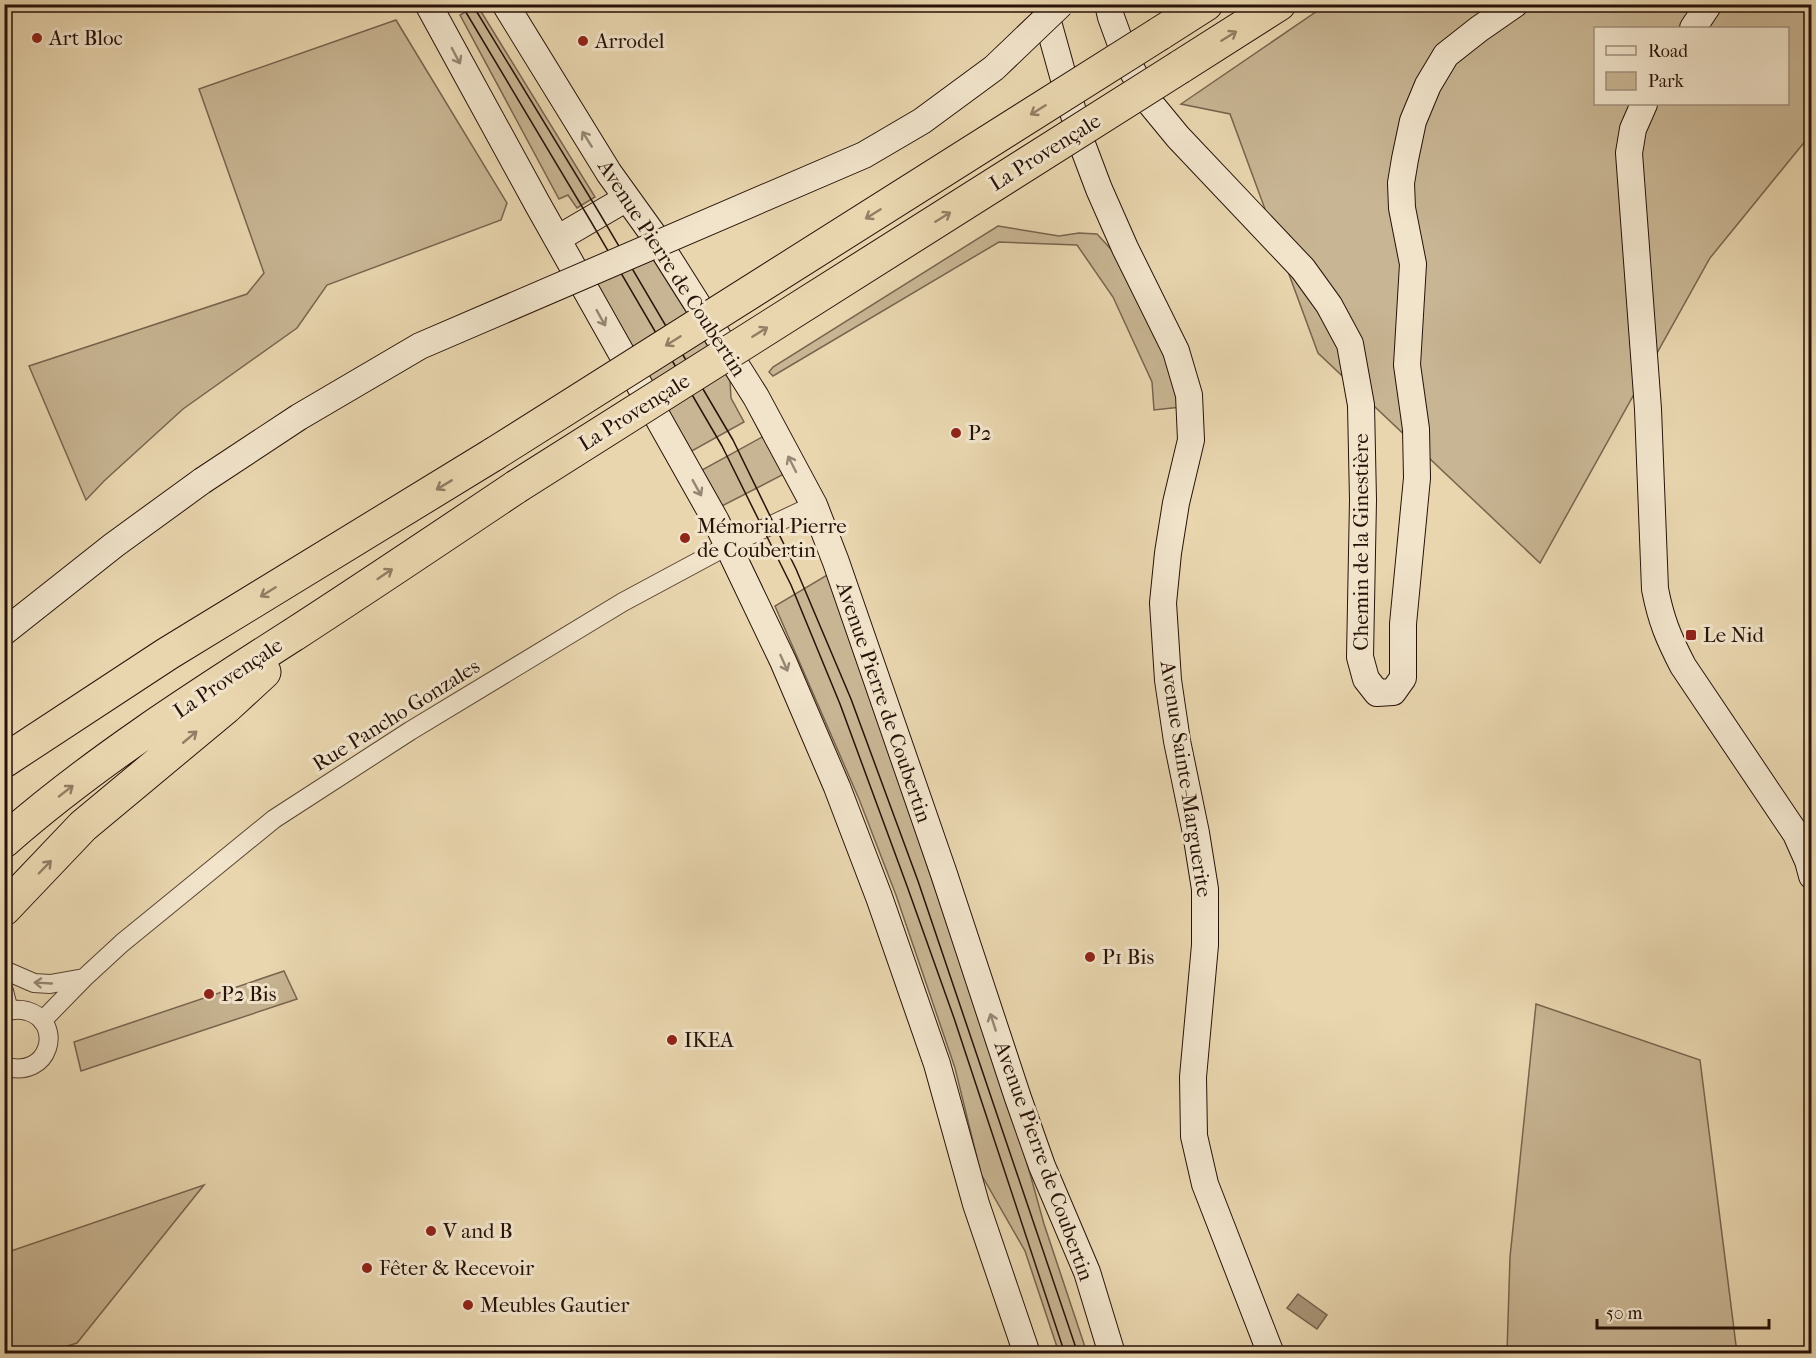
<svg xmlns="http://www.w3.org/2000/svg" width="1816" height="1358" viewBox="0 0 1816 1358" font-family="'IM FELL French Canon',serif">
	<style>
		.green { fill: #c8b593; stroke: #78644e; stroke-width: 1.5; fill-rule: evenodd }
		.water { fill: #a79376; stroke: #745f4a; stroke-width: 1.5 }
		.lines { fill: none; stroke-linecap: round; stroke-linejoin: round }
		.street-casing { stroke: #584332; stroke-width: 20 }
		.secondary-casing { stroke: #271208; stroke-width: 28 }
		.highway-casing { stroke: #271208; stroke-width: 35 }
		.street { stroke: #f1e4cb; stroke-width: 18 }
		.secondary { stroke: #f1e4cb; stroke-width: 26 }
		.highway { stroke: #e9d6af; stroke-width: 33 }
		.tram { stroke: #271208; stroke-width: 1.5 }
		.secondary-bridge-casing { stroke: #271208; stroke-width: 28; stroke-linecap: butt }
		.highway-bridge-casing { stroke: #271208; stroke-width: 35; stroke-linecap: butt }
		.secondary-bridge { stroke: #f1e4cb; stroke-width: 26 }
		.highway-bridge { stroke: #e9d6af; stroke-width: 33 }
		.oneway { stroke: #927e64 }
		.oneway2 { stroke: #968673 }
		.poi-dot { fill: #8f2418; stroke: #f1e4cb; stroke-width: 2 }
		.labels { text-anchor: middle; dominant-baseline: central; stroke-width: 6; stroke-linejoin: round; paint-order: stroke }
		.poi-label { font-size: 21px; fill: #271208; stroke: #f1e4cb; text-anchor: start }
		.street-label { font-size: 21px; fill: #271208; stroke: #f1e4cb }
	</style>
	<rect width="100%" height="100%" fill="#e9d6af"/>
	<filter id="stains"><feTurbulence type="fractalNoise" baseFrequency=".00333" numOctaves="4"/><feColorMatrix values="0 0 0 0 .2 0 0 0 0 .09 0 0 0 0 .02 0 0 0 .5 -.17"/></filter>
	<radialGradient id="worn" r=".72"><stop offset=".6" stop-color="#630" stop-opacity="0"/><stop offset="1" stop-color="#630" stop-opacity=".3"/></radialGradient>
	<path class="green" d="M477,5L595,197L577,208L568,195L559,199L460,15Z
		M1326,5H1811V134L1710,258L1540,563L1318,353L1230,114L1181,104ZM1596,28H1788V104H1596Z
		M396,20L507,203L501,220L327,285L297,328L183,409L104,481L86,500L29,366L247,294L264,273L199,89Z
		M998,226L1059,236L1079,233L1097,234L1120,259L1176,379L1181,407L1154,410L1152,382L1113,297L1077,245L999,242L773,376L769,372L773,367Z
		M649,253L730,381L731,398L744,422L690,452L592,281Z
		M764,436L784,474L720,507L702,470Z
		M827,575L868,691L1022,1145L1044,1224L1087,1353H1059L1025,1251L981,1174L955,1068L896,895L859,799L775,606Z
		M284,971L297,999L81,1071L74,1042Z
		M1536,1004L1700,1060L1737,1353H1507L1510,1257Z
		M204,1185L77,1343L45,1353H5V1253Z"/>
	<path class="water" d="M1298,1294L1327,1315L1317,1329L1287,1308Z"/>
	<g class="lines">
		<g class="street-casing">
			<path id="street" d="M4,970L34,983L50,984L84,978
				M4,991L9,1011
				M4,1013C12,1009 19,1009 27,1011C65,1022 50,1081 4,1066
				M42,1021L84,978L122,943L274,819L410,731L623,602L729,545L814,505"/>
		</g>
		<g class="secondary-casing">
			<path id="secondary" d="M428,4L538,205L716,521L783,661L837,787L879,897L937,1064L976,1204L1027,1354
				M505,4L609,173L655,237L756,397L814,505L836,562L944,874L1018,1098L1042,1166L1087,1272L1112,1354
				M1043,4L1082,144L1099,189L1125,248L1176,351L1189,395L1191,440L1176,503L1168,553L1163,603L1168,680L1177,741L1196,833L1205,889V945L1193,1077L1194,1136L1205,1184L1271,1354
				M1108,4L1111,17L1127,61L1150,103L1178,137L1303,269L1329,305L1350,344L1361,405L1363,500L1360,657L1366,679L1377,693L1393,692L1403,678V624L1417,478L1416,429L1407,365L1413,264L1402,208L1401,183L1405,159L1413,121L1428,85L1446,55L1479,29L1515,4
				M1693,28L1709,4
				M1644,104L1633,129L1629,153L1648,409L1655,589C1661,620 1668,637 1683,666L1796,834L1808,861L1812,876
				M557,239L627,198
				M4,632L114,545L202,481"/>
		</g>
		<g class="highway-casing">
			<path id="highway" d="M1159,34L1206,4
				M1180,67L1279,4
				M4,761L167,654L494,454
				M4,841C94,762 196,697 296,633C370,585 443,536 516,487
				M4,909L83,826L226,707L264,672"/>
		</g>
		<use href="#street" class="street"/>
		<use href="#secondary" class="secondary"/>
		<use href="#highway" class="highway"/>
		<path class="tram" d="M461,4L590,220L722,446L791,585L840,704L907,886L954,1018L1065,1354
			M472,4L600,214L733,440L796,569L851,699L918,881L1078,1354"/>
		<g class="secondary-bridge-casing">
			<path id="secondary-bridge" d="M202,481L299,417L420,346L864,155L922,121L994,68L1061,4"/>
		</g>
		<g class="highway-bridge-casing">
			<path id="highway-bridge" d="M494,454L1159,34
				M516,487L1180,67"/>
		</g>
		<use href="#secondary-bridge" class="secondary-bridge"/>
		<use href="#highway-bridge" class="highway-bridge"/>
	</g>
	<defs><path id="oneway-shaft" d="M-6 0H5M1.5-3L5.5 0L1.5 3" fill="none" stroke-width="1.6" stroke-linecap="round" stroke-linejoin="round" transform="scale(1.5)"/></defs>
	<g class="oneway">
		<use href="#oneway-shaft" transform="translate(1229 36) rotate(-32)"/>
		<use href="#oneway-shaft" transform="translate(1038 110) rotate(148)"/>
		<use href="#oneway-shaft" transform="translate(873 214) rotate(148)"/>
		<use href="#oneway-shaft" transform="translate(943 217) rotate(-32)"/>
		<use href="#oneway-shaft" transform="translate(760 332) rotate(-32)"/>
		<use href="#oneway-shaft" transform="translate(673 341) rotate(148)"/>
		<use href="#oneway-shaft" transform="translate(444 485) rotate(149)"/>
		<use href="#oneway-shaft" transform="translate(385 574) rotate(-34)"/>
		<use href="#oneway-shaft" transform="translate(268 592) rotate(148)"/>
		<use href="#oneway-shaft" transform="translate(190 737) rotate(-40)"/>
		<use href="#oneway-shaft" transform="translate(66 791) rotate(-38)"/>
		<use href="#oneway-shaft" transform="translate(45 867) rotate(-46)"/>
	</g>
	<g class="oneway2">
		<use href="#oneway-shaft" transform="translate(456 56) rotate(62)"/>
		<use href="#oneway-shaft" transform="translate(587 139) rotate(-122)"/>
		<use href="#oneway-shaft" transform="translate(601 318) rotate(61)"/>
		<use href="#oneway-shaft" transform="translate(792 464) rotate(-117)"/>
		<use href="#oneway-shaft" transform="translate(697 488) rotate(61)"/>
		<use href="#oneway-shaft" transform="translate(784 663) rotate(66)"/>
		<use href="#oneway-shaft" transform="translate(43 983) rotate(-177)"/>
		<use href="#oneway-shaft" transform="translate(993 1022) rotate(-108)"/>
	</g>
	<g class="poi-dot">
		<circle cx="37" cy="38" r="6"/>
		<circle cx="583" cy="41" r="6"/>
		<circle cx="956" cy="433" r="6"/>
		<circle cx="685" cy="538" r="6"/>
		<rect x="1685" y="629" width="12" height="12" rx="3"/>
		<circle cx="1090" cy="957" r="6"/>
		<circle cx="209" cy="994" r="6"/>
		<circle cx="672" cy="1040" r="6"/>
		<circle cx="431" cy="1231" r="6"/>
		<circle cx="367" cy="1268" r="6"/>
		<circle cx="468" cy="1305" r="6"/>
	</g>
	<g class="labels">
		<g class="poi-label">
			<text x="49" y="38">Art Bloc</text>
			<text x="595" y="41">Arrodel</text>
			<text x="968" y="433">P2</text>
			<text x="697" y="526">Mémorial Pierre<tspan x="697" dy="24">de Coubertin</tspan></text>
			<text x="1703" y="635">Le Nid</text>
			<text x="1102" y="957">P1 Bis</text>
			<text x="221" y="994">P2 Bis</text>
			<text x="684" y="1040">IKEA</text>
			<text x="443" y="1231">V and B</text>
			<text x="379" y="1268">Fêter &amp; Recevoir</text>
			<text x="480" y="1305">Meubles Gautier</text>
		</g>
		<g class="street-label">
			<text transform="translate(1045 152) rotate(-32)">La Provençale</text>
			<text transform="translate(672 268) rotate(57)">Avenue Pierre de Coubertin</text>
			<text transform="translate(634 412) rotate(-32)">La Provençale</text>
			<text transform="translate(1361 542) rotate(-90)">Chemin de la Ginestière</text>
			<text transform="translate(228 678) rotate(-34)">La Provençale</text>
			<text transform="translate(884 702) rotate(71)">Avenue Pierre de Coubertin</text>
			<text transform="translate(396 715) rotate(-32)">Rue Pancho Gonzales</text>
			<text transform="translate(1186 779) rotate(81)">Avenue Sainte-Marguerite</text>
			<text transform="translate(1044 1161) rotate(70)">Avenue Pierre de Coubertin</text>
		</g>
	</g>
	<rect width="1816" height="1358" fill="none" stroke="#e9d6af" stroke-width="24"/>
	<rect x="6" y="6" width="1804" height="1346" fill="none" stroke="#271208" stroke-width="3"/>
	<rect x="12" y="12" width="1792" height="1334" fill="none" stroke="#271208" stroke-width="1.5"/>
	<rect x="1594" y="27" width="195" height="78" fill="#f1e4cb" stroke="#a0907d" stroke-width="1.5"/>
	<rect x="1606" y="46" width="30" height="9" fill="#f1e4cb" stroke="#a0907d" stroke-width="1.5"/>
	<text x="1648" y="57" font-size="18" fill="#271208">Road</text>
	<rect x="1606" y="72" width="30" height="18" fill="#c8b593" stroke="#a0907d" stroke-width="1.5"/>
	<text x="1648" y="87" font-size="18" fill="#271208">Park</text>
	<path d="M1597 1319v9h172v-9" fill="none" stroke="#271208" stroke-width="3"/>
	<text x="1606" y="1319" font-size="18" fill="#271208" stroke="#f1e4cb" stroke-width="4.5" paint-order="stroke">50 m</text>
	<rect width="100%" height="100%" filter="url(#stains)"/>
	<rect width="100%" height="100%" fill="url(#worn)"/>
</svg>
